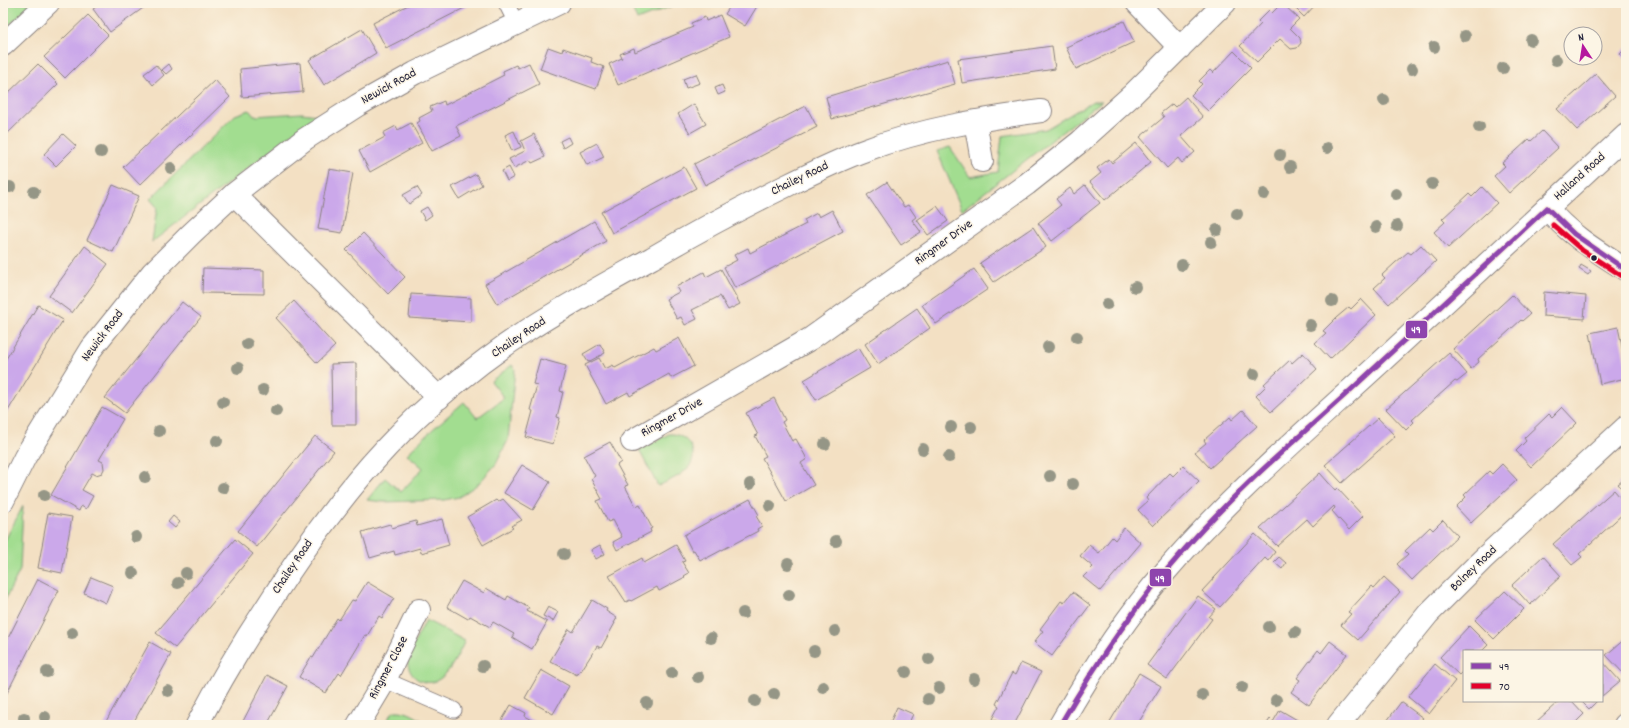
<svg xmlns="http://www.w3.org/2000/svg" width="1629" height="728" viewBox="0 0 1629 728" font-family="Dekko,sans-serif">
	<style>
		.green { fill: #a2dd90; stroke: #628066 }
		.building { fill: #cba8ea }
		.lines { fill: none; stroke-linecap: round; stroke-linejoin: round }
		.lane-casing { stroke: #8a817f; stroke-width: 17 }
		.street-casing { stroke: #8a817f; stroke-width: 24 }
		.secondary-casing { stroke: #8a817f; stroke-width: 24 }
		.lane { stroke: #fff; stroke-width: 15 }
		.street { stroke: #fff; stroke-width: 22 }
		.secondary { stroke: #fff; stroke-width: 22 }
		.bus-1-casing { stroke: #fcf5e5; stroke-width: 8 }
		.bus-2-casing { stroke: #fcf5e5; stroke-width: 8 }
		.bus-1 { stroke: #8e44ad; stroke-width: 5 }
		.bus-2 { stroke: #e4002b; stroke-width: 5 }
		.tree { fill: #959686 }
		.bus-dot { fill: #22223b; stroke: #fcf5e5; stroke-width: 1.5 }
		.labels { text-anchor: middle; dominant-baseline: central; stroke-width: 3; stroke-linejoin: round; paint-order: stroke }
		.street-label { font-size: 13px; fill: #22223b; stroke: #fcf5e5 }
		.line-badge { stroke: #fcf5e5; stroke-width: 1.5 }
		.badge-label { font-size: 11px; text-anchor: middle; font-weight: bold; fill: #fff }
	</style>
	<rect width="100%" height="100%" fill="#fcf5e5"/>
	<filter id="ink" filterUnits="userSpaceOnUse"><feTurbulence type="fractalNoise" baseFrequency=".025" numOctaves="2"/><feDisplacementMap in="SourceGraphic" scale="8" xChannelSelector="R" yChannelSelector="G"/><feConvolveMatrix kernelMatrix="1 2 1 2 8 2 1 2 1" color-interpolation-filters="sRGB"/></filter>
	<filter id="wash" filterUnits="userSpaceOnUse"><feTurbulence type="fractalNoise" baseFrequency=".012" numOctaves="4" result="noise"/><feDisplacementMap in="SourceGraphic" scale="16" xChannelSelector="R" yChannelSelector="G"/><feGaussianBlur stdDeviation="0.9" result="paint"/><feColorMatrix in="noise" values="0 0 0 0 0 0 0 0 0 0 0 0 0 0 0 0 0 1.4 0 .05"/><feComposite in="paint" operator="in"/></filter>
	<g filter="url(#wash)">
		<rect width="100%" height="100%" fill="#f3e0c3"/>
		<path class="green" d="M3,3H33L3,31Z
			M630,3H676L677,4L637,20Z
			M1093,101H1102L962,210L937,151L950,147L970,177L998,172L1002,136L1046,129Z
			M249,110L254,116L302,113L317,115L152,242L157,207L150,199L235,115Z
			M512,365L515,369L508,440L496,464L478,484L459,497L444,500L384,502L367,500L385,478L401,492L423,468L407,454L434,428L464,402L477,418L504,398L491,381Z
			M669,434C687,433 701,453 688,468C681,476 668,481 658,486L639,450Z
			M23,506L20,570L3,604V544Z
			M426,620L465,641C456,657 443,694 417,679C410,674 407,666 407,657Z
			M395,711C408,710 418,718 428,725H390L386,722L391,714Z"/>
		<g id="blocks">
			<path class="building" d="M102,3H150L110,32L93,9Z
				M412,3H474L386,48L373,23Z
				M732,3H759L745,26L725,14Z
				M1282,3L1299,19L1290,28L1300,38L1301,43L1297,48L1291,49L1280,39L1257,62L1240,46L1261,24L1258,21L1269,10L1272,13Z
				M1290,3H1317L1304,17Z
				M88,15L108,35L65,78L44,57Z
				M720,15L729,37L618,85L609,64L622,58L620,54L634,48L635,52L693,27L691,23L705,17L706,21Z
				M1124,21L1134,42L1076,69L1066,47Z
				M362,29L376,53L324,85L309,60Z
				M1052,46L1055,69L962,83L958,59Z
				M548,47L562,52L563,48L592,58L591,62L604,67L596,89L540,69Z
				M1626,48V61L1620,54Z
				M1234,51L1251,68L1208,111L1191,95L1202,84L1199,81L1210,70L1213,73Z
				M948,60L955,84L832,119L826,97Z
				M300,63L303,92L242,97L240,69Z
				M529,63L539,84L456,126L461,136L432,151L417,123L420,121L419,118L432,111L430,107L444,101L445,105L504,75L503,71L516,65L518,68Z
				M38,64L58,84L3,138V98Z
				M169,64L172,69L166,74L162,70Z
				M156,65L164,75L153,85L144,74Z
				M696,74L700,83L686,88L683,79Z
				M1596,74L1615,96L1577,130L1557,109Z
				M215,80L230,97L140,185L123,167Z
				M722,85L725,92L718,95L715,88Z
				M1186,97L1203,117L1181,136L1195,152L1182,163L1178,158L1167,168L1140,137L1164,117L1161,113L1172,104L1175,107Z
				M694,104L706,124L690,133L678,114Z
				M806,106L817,127L705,185L694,164Z
				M411,123L422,143L370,172L359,151L385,137L383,133L396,126L398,130Z
				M514,131L521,147L512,151L505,135Z
				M1542,131L1558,148L1509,193L1494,176L1505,166L1502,163L1516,151L1529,139L1531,141Z
				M63,134L76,146L56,166L44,154Z
				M534,134L545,157L532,163L530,160L514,168L509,159L525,151L521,141Z
				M568,137L571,143L563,148L560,141Z
				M597,143L604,157L587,165L580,152Z
				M1136,143L1151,162L1105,200L1090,182L1101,173L1097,168L1109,159L1112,163Z
				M509,167L514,177L507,181L502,171Z
				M684,167L696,188L612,233L601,212Z
				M329,169L353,173L342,233L318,229Z
				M476,174L482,185L459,199L452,187Z
				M887,182L904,207L908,205L916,217L912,220L921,232L901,245L867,195Z
				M113,185L139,196L113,252L87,240Z
				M1085,185L1100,203L1052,241L1038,223L1061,205L1056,199L1070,188L1074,194Z
				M417,187L422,195L409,204L403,195Z
				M1482,187L1497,203L1448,248L1434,232L1445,222L1442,219L1469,194L1472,197Z
				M937,206L948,221L928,235L917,220Z
				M427,207L432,215L425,220L420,211Z
				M832,210L843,231L735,288L724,267L737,260L734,255L748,248L750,253L806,224L804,220L817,213L819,217Z
				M594,221L606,241L497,304L485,284Z
				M1033,227L1046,247L994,282L980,263Z
				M363,233L405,277L388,294L346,250Z
				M1421,245L1436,261L1389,304L1374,288L1385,278L1382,275L1395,263L1408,252L1411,254Z
				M85,246L108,264L72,313L49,296Z
				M1581,265L1591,271L1588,275L1579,269Z
				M203,268L264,270V294L202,293Z
				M721,269L740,304L728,310L720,296L692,310L697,319L685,325L681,317L677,319L666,299L679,292L676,287L704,272L706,277Z
				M974,269L988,289L936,324L922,305Z
				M1544,292L1586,296L1584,319L1543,316Z
				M411,294L471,298V322L409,318Z
				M1512,295L1530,314L1522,321L1521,320L1478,359L1479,362L1471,369L1453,349Z
				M1361,299L1376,315L1330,359L1315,343L1326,333L1323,331L1336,318L1349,307L1351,309Z
				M294,301L335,346L317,363L276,318Z
				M182,302L201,317L125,413L105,398Z
				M38,305L63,320L3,419V364Z
				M917,308L930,328L878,364L865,344Z
				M1618,327L1626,366V378L1600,384L1590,333Z
				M679,338L694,366L671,378L669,374L630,396L628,392L606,404L585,365L599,358L605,369L613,365L615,368L654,347L656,350Z
				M600,344L605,353L588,362L583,354Z
				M858,348L870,368L816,400L804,380Z
				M1303,353L1317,369L1271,412L1256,396L1266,386L1264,384L1290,360L1292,363Z
				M1449,353L1467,374L1457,382L1455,381L1436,398L1412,420L1414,422L1406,430L1386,409Z
				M540,359L566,366L560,391L563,392L557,417L560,418L553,444L526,437L533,411L530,410L537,385L533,384Z
				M356,363V425H332L331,364Z
				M774,398L785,420L782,422L792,441L796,439L807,459L801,463L814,485L786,501L762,458L766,456L755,436L758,435L746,413Z
				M102,407L123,419L99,460L103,462L104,469L102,473L96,475L92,473L82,490L93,496L86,509L81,506L79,511L51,495Z
				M1562,407L1577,423L1531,467L1516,451L1526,441L1524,438L1549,414L1552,417Z
				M1243,410L1257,426L1210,468L1195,452L1206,443L1204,440L1230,417L1232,420Z
				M1378,418L1395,436L1342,483L1325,465Z
				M315,436L334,451L257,547L238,531Z
				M610,442L621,462L617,465L628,485L625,486L636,507L640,505L652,528L650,529L651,532L617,550L613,542L622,537L613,520L608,522L597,501L602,499L591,479L595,476L584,456Z
				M1502,464L1517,480L1471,523L1456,507L1466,497L1464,495L1489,471L1492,474Z
				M522,465L550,482L533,510L504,493Z
				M1183,466L1199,481L1153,526L1138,510L1148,501L1146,498L1170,473L1173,476Z
				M1320,473L1335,490L1337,488L1363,516L1349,530L1332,511L1335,508L1334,506L1313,526L1307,519L1277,546L1260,528Z
				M1626,478V493L1618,484Z
				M1614,490L1626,504V511L1579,554L1582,557L1572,565L1553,544Z
				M503,499L522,520L511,526L513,528L483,545L467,517L496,500L498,502Z
				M750,499L759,515L756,516L762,526L757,529L758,531L705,559V557L700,560L694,550L692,551L684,535Z
				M48,513L72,517L62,573L38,568Z
				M173,516L180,522L175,528L168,522Z
				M442,519L449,545L421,553L420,548L395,555L394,551L370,558L362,532L390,524L392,528L416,521L417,526Z
				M1443,520L1458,536L1412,580L1397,564L1408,554L1405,551L1430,527L1433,530Z
				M1124,528L1141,543L1100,591L1083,577L1093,567L1080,556L1089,545L1099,553L1112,537L1115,540Z
				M1255,534L1275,552L1268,561L1265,558L1220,607L1202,591Z
				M235,539L253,554L175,648L156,633Z
				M600,545L605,554L596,559L591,550Z
				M676,545L685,561L682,562L689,573L684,576L685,577L659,591L657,587L631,601L630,600L626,602L609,576L642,558L644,563Z
				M1543,556L1561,576L1530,605L1512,585Z
				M1279,557L1286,563L1282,569L1274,562Z
				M91,577L113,586L106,603L84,593Z
				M1384,577L1400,592L1358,640L1341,625L1351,614L1348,612L1372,586L1374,588Z
				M38,579L59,590L6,695L3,693V648Z
				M462,581L484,593L486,588L506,600L508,596L529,608L527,611L547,622L532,649L512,637L514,634L493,622L490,627L470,616L468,619L447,607Z
				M367,582L394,598L382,618L379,616L367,636L365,635L341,675L339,673L326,693L299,677L311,657L313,658L337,618L339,620L352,600L355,601Z
				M1505,591L1524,609L1494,639L1475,620Z
				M1073,592L1090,605L1052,656L1034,642L1043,631L1040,629L1061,601L1064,603Z
				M1198,596L1216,609L1209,617L1212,619L1167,679L1147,665Z
				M592,600L607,609L606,611L617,618L614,623H615L601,648L597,646L581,671L580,670L577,675L550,661L569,629L573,632Z
				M548,607L558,612L553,621L543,616Z
				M1469,626L1488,645L1482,651H1464V670L1459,675L1440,657Z
				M1626,638V674L1625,675L1606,655Z
				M1330,641L1347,654L1309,705L1291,692L1300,680L1297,678L1318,650L1321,653Z
				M150,642L171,654L132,725H104Z
				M1602,661L1620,681L1602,696Z
				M1021,663L1041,672L1014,725H1004L992,719L999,706L996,704L1012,673L1015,675Z
				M1435,664L1455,681L1429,714L1408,697Z
				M541,670L569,686L553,714L525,698Z
				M1139,673L1161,686L1137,725H1108Z
				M267,675L288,686L267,725H241Z
				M1559,701H1572L1584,714L1573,725H1536L1535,723Z
				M1581,701H1597L1589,709Z
				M1401,702L1423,718L1417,725H1384Z
				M511,705L526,713L525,716L536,722L534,725H499Z
				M897,707L913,714L908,725H889Z
				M1280,710L1299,721L1297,725H1266L1270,719L1273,722Z"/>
		</g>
	</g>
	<g filter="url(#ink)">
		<use href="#blocks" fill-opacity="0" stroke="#8a817f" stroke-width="1"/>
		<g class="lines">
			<g class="lane-casing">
				<path id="lane" d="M506,3L516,23
					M385,680L454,710"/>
			</g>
			<g class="street-casing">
				<path id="street" d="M1137,3L1180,48
					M3,45L48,3
					M975,121L982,161
					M234,194L439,398
					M632,441L810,339L1027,184L1081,141L1131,96L1225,3
					M3,501L25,457L92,348L152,273L191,234L234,194L305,139L358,105L415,73L559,3
					M197,725C218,685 241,646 266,608C302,551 341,496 387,447C425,406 478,363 525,332C566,305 609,282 652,258C696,232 741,208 786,186C812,173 838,160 866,150C922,129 982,119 1041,111
					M358,725L385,680L419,610
					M1060,725C1091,671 1124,619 1165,572C1230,496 1307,430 1381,362C1463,287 1544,210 1626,135
					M1338,725L1428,614L1483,559L1626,427
					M1625,725L1626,724"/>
			</g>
			<g class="secondary-casing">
				<path id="secondary" d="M1547,208C1568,234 1598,252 1626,270"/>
			</g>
			<use href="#lane" class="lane"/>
			<use href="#street" class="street"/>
			<use href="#secondary" class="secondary"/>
			<g class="bus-1-casing">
				<path id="bus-1" d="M1547,208L1574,234L1626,270
					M1060,725C1096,663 1136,604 1184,550C1236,490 1297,439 1355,386C1419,327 1483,267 1547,208"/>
			</g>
			<g class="bus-2-casing">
				<path id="bus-2" d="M1553,225L1582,250L1622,276"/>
			</g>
			<use href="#bus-1" class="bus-1"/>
			<use href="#bus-2" class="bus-2"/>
		</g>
		<g class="tree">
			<circle cx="1465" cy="36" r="6"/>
			<circle cx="1531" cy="40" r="6"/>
			<circle cx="1434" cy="47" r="6"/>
			<circle cx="1556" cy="60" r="6"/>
			<circle cx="1503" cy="68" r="6"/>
			<circle cx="1412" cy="69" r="6"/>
			<circle cx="1384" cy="100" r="6"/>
			<circle cx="1479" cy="127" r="6"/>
			<circle cx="1327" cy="148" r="6"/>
			<circle cx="101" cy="152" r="6"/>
			<circle cx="1280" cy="155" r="6"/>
			<circle cx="1290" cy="167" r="6"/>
			<circle cx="171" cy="168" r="6"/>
			<circle cx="1432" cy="184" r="6"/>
			<circle cx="10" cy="187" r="6"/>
			<circle cx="34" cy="192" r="6"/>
			<circle cx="1264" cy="194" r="6"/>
			<circle cx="1396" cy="194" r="6"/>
			<circle cx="1237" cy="214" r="6"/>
			<circle cx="1397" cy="226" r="6"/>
			<circle cx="1376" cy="227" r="6"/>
			<circle cx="1217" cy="230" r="6"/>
			<circle cx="1211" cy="242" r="6"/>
			<circle cx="1182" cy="265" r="6"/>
			<circle cx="1135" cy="287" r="6"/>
			<circle cx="1332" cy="301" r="6"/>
			<circle cx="1107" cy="304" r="6"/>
			<circle cx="1310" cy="325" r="6"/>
			<circle cx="1077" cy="337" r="6"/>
			<circle cx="247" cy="344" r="6"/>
			<circle cx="1048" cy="347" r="6"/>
			<circle cx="238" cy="368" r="6"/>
			<circle cx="1254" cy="374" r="6"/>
			<circle cx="263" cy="390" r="6"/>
			<circle cx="223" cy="402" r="6"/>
			<circle cx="276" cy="411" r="6"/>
			<circle cx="951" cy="427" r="6"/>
			<circle cx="971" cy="427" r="6"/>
			<circle cx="159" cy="431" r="6"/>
			<circle cx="217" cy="441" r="6"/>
			<circle cx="825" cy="444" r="6"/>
			<circle cx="923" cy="449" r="6"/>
			<circle cx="949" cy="457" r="6"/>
			<circle cx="1050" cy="476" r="6"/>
			<circle cx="145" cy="477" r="6"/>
			<circle cx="750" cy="484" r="6"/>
			<circle cx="1073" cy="484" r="6"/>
			<circle cx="223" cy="488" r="6"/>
			<circle cx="44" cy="495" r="6"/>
			<circle cx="770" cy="506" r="6"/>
			<circle cx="136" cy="537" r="6"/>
			<circle cx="836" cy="541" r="6"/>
			<circle cx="564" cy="554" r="6"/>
			<circle cx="788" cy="564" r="6"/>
			<circle cx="133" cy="573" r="6"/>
			<circle cx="186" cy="573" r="6"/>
			<circle cx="178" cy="583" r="6"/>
			<circle cx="789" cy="595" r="6"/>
			<circle cx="743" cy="613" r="6"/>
			<circle cx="1269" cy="627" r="6"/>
			<circle cx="835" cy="631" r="6"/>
			<circle cx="1295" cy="632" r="6"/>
			<circle cx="72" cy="633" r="6"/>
			<circle cx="711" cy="638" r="6"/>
			<circle cx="814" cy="651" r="6"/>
			<circle cx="929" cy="659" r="6"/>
			<circle cx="483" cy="666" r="6"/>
			<circle cx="47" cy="672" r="6"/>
			<circle cx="906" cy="672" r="6"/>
			<circle cx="672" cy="673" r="6"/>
			<circle cx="698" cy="677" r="6"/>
			<circle cx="974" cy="679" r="6"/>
			<circle cx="823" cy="687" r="6"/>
			<circle cx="1242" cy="687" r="6"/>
			<circle cx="939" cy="688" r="6"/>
			<circle cx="168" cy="691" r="6"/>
			<circle cx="774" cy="694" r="6"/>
			<circle cx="1202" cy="695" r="6"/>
			<circle cx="928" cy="699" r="6"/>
			<circle cx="1276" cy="700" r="6"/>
			<circle cx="755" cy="701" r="6"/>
			<circle cx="647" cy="703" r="6"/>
			<circle cx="45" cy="717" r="6"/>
			<circle cx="24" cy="718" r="6"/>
		</g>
	</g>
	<circle class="bus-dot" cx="1594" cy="258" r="3.5"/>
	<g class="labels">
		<g class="street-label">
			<text transform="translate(389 87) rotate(-29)">Newick Road</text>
			<text transform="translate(1580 177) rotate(-42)">Halland Road</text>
			<text transform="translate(800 179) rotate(-26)">Chailey Road</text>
			<text transform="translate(944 243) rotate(-36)">Ringmer Drive</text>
			<text transform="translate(103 336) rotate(-53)">Newick Road</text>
			<text transform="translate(519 338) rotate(-34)">Chailey Road</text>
			<text transform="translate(672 418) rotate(-29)">Ringmer Drive</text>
			<text transform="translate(293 567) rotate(-56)">Chailey Road</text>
			<text transform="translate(1474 569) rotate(-44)">Bolney Road</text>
			<text transform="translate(389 668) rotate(-62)">Ringmer Close</text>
		</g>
	</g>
	<g class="line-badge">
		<rect x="1405" y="320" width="23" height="19" rx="4" fill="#8e44ad"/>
		<rect x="1149" y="568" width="23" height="19" rx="4" fill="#8e44ad"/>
	</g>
	<g class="badge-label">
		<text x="1416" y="333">49</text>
		<text x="1160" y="582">49</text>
	</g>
	<rect width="1629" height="728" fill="none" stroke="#fcf5e5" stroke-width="16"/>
	<rect x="1463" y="650" width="140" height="52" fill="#fcf5e5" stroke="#a5a1a1"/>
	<rect x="1471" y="663" width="20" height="6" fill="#8e44ad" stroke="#a5a1a1"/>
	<text x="1499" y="670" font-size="12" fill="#22223b">49</text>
	<rect x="1471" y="683" width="20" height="6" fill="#e4002b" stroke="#a5a1a1"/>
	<text x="1499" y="690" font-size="12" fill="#22223b">70</text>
	<g transform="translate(1583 46) rotate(348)"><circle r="19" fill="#fcf5e5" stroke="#a5a1a1"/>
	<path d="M0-3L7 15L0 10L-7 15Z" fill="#b5179e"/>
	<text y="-6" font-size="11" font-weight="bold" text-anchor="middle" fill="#22223b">N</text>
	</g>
</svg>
